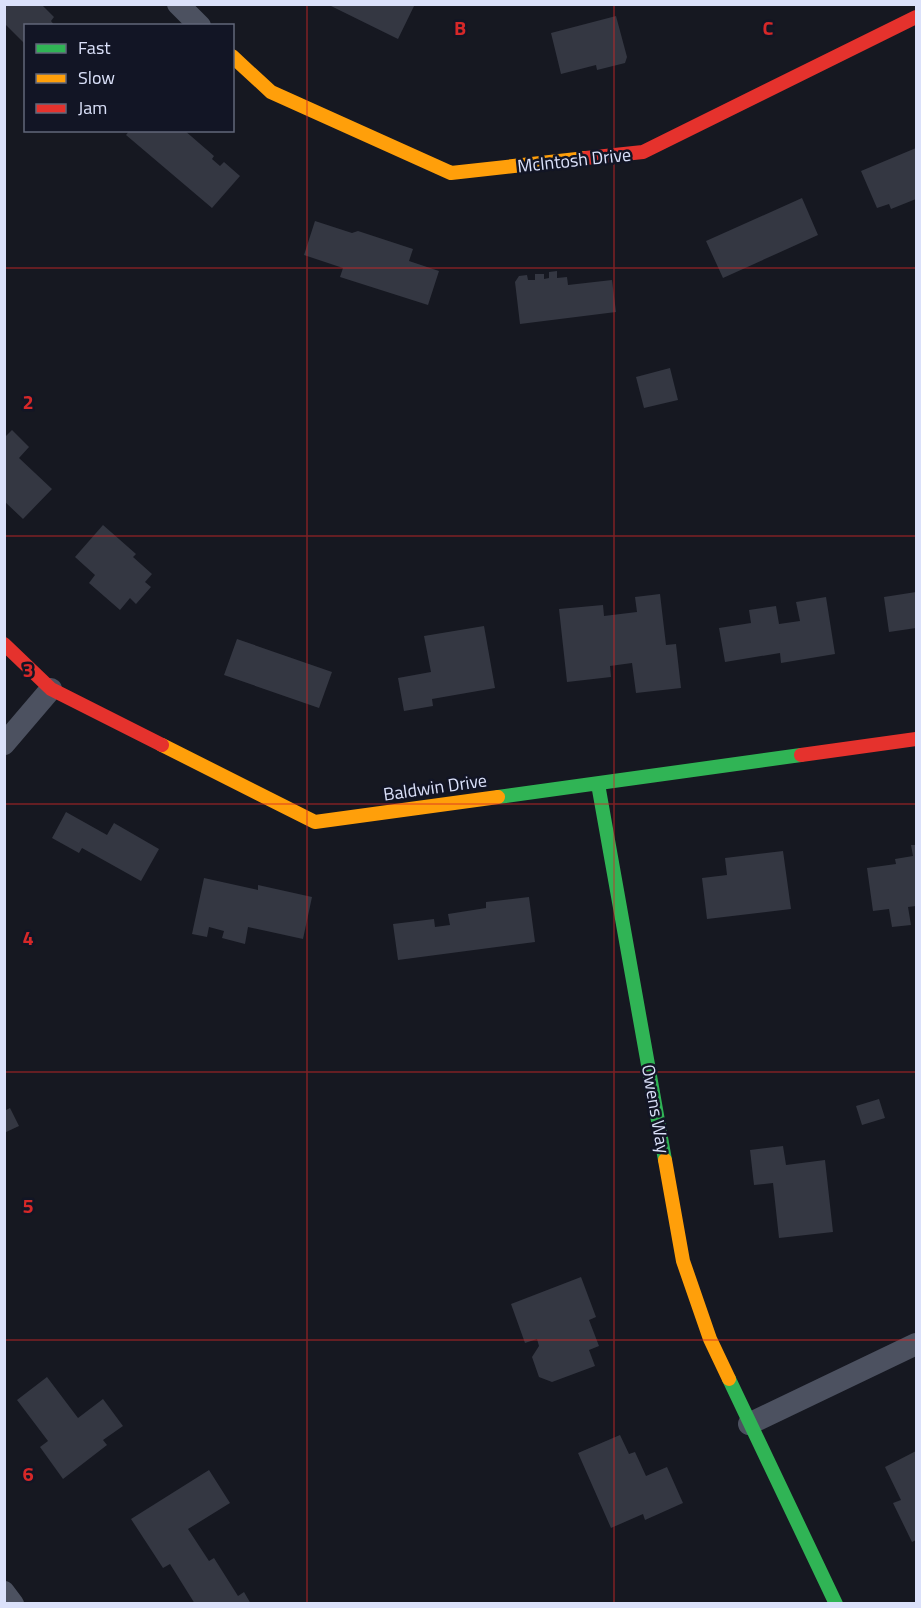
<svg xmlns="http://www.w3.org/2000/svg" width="921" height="1608" viewBox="0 0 921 1608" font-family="'Titillium Web',sans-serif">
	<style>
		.building { fill: #343742 }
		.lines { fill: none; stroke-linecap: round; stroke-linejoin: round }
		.street { stroke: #4c5160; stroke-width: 22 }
		.fast { stroke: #30b455; stroke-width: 14 }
		.slow { stroke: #ff9f0a; stroke-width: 14 }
		.jam { stroke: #e5322d; stroke-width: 14 }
		.grid { fill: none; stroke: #d62828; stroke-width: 1.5; stroke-opacity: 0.55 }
		.labels { text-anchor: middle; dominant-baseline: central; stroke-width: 5; stroke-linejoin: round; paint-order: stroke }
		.street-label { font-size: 18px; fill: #dbe1fa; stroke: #121525 }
		.grid-label { font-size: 20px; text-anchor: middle; font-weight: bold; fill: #d62828; stroke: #121525; stroke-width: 5; stroke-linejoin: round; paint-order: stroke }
	</style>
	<rect width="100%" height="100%" fill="#161821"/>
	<path class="building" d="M4,4H41L54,17L51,21L55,26H26V45L4,23Z
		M332,4H415L398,39L331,6Z
		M616,16L627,57L625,63L597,70L596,65L561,74L551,33Z
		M130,130H184L214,156L212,159L220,166L224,162L240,176L212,208L126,135Z
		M916,148V199L891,209L889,204L877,208L861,171Z
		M802,198L818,235L723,278L706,241Z
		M315,221L352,233L358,231L413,249L409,261L439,271L428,305L340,277L343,268L304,255Z
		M557,271V278L567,277L568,285L612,280L616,312L520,324L515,282L519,276L527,275L528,280H535V274H544V279L549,278V272Z
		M670,368L678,400L644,408L636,377Z
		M12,430L29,447L19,458L52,489L23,519L4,501V438Z
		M103,525L136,554L133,557L152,574L145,582L151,587L136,604L130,598L120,610L89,583L95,575L75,557Z
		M916,592V628L889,632L884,597Z
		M660,594L666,645L676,644L681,688L636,693L632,663L610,666L611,677L567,682L559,609L603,605L604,616L637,612L635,597Z
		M826,597L835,654L781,663L780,653L725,662L719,628L751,623L749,610L776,606L779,624L800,621L796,602Z
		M484,626L495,688L432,699L433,706L404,711L398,678L431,672L424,636Z
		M237,639L332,672L319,708L224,675Z
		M66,812L107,835L114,823L159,849L141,881L82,848L79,853L52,838Z
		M911,845H916V906L908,907L911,925L892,927L889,909L873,911L867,868L896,864L895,859L913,856Z
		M783,851L791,909L707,919L702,878L727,875L725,858Z
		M204,878L258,890V885L312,897L303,939L248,927L245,944L222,938L224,931L209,927L207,937L192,934Z
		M529,897L535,942L398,960L393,924L434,919L435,927L450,925L448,914L486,908V902Z
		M879,1099L885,1118L862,1125L856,1106Z
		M10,1108L19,1126L4,1133V1111Z
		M783,1146L786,1165L825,1160L833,1232L779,1238L773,1183L754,1185L750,1150Z
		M581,1277L596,1317L589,1320L599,1346L589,1350L595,1366L552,1382L539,1377L532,1357L539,1346L537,1339L525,1343L511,1304Z
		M47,1377L78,1418L103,1399L123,1426L103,1440L107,1445L63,1479L40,1447L48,1441L17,1400Z
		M620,1435L629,1454L635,1452L646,1476L667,1467L683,1503L645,1520L643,1514L611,1528L578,1453Z
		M916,1451V1540L912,1542L893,1503L901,1500L885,1467Z
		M209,1470L230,1503L188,1529L209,1561L214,1558L238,1596L244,1592L251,1604H195L170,1564L163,1568L131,1519Z"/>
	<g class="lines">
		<path class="street" d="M178,4L200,26
			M4,744L51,689
			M749,1424L916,1344
			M4,1592L13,1604"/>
		<path class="fast" d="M598,784L665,1160
			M498,797L801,755
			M729,1379L836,1604"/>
		<path class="slow" d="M232,56L271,92L451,173L586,158
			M162,745L315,822L498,797
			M665,1160L683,1261L710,1339L729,1379"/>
		<path class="jam" d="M586,158L643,152L916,17
			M4,644L51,689L162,745
			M801,755L916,739"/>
	</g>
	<path class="grid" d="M307,4V1604M614,4V1604M4,268H916M4,536H916M4,804H916M4,1072H916M4,1340H916"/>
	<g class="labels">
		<g class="street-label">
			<text transform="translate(574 160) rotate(-6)">McIntosh Drive</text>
			<text transform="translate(435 787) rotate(-8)">Baldwin Drive</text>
			<text transform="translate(656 1109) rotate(80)">Owens Way</text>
		</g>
	</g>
	<g class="grid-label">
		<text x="460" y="35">B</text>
		<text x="768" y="35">C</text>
		<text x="28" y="409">2</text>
		<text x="28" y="677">3</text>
		<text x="28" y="945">4</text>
		<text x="28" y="1213">5</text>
		<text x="28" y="1481">6</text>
	</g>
	<rect width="921" height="1608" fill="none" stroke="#dbe1fa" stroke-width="12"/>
	<rect x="24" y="24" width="210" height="108" fill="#121525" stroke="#62677a" stroke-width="1.5"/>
	<rect x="36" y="44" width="30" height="9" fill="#30b455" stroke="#62677a" stroke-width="1.5"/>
	<text x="78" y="54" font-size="18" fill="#dbe1fa">Fast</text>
	<rect x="36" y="74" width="30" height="9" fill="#ff9f0a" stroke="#62677a" stroke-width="1.5"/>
	<text x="78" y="84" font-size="18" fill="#dbe1fa">Slow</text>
	<rect x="36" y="104" width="30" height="9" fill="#e5322d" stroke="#62677a" stroke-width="1.5"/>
	<text x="78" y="114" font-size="18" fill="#dbe1fa">Jam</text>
</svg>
